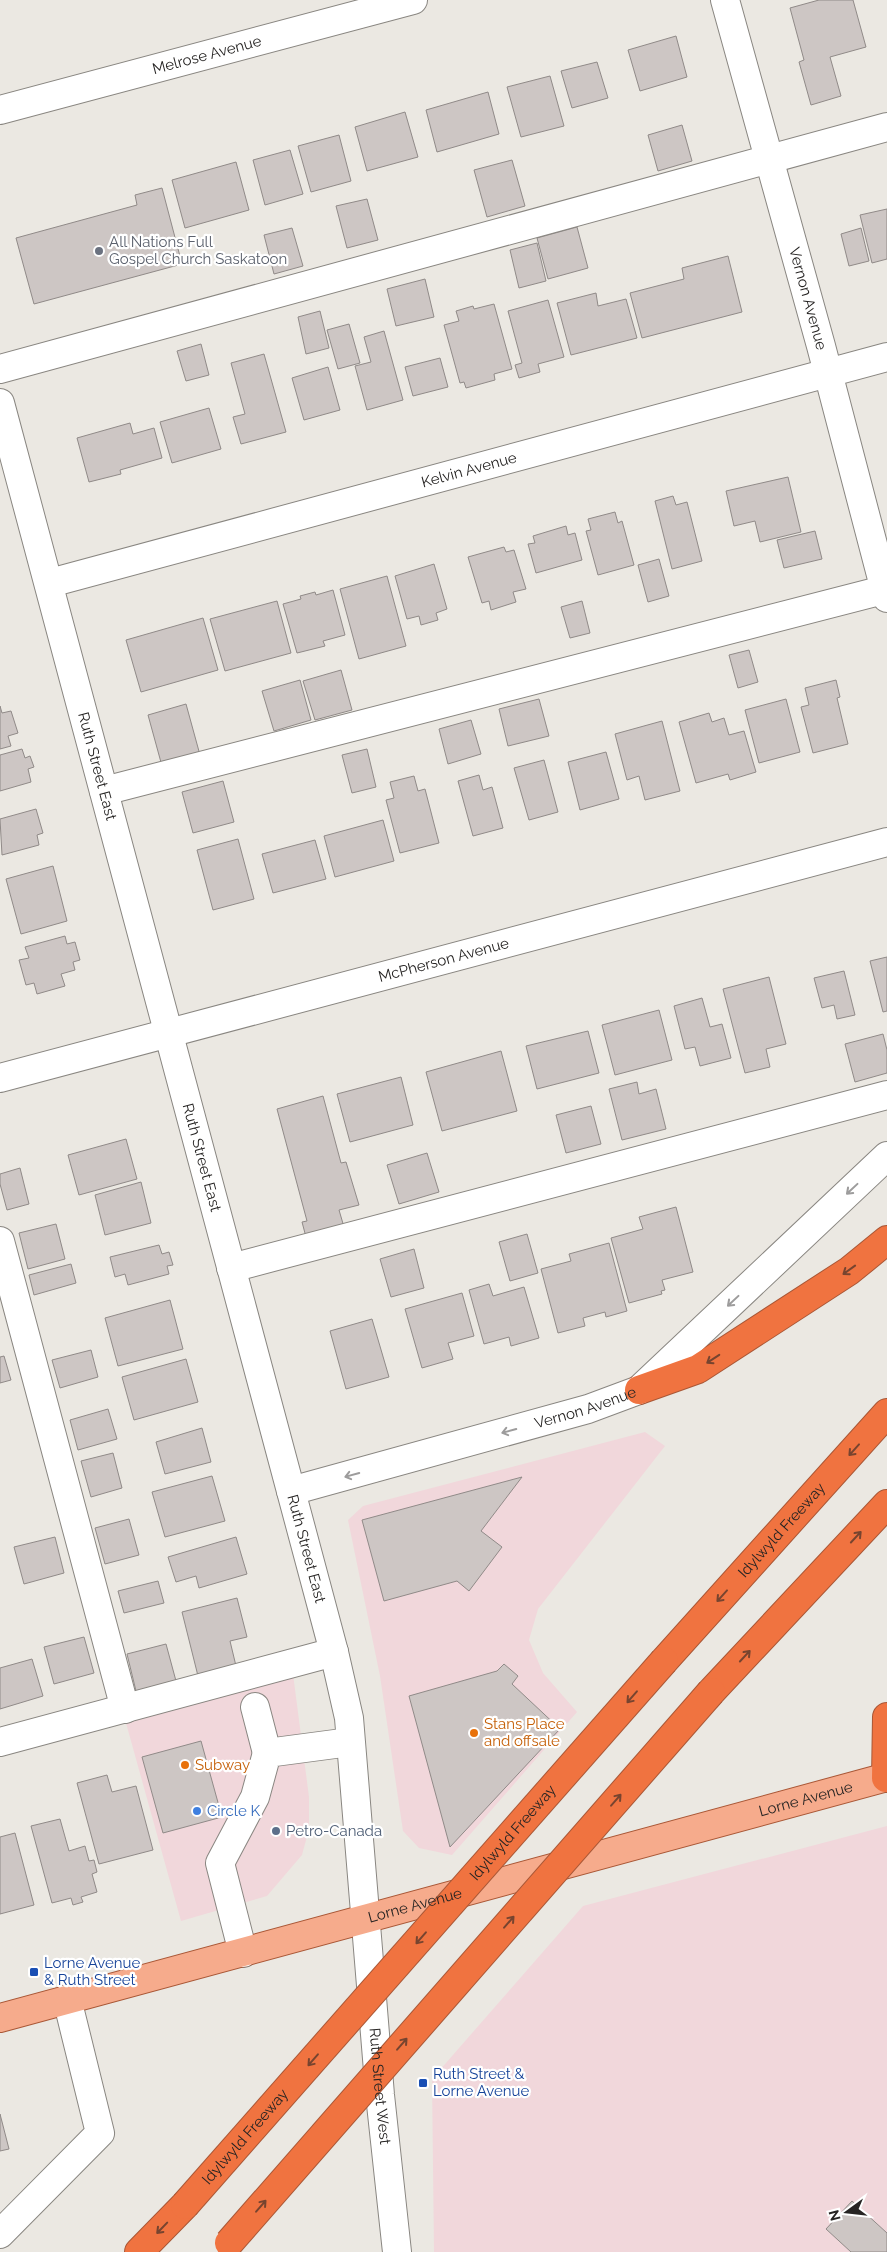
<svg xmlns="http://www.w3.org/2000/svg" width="887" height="2252" viewBox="0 0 887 2252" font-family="Raleway,sans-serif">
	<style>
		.commercial { fill: #f1d7db }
		.building { fill: #cdc6c4; stroke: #908a88 }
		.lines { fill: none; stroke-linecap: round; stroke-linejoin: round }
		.minor-casing { stroke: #898681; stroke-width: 30 }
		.major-casing { stroke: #a95736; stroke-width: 30 }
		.highway-casing { stroke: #a95736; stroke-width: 30 }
		.minor { stroke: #fff; stroke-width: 28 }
		.major { stroke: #f6ab8c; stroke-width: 28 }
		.highway { stroke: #f07340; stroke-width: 28 }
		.highway-bridge-casing { stroke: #a95736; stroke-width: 30; stroke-linecap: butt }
		.highway-bridge { stroke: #f07340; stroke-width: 28 }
		.oneway { stroke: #9d9c9c }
		.oneway2 { stroke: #77442f }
		.worship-dot { fill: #6b7280; stroke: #fff; stroke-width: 2 }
		.food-dot { fill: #e8710a; stroke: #fff; stroke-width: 2 }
		.shop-dot { fill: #3f7fe0; stroke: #fff; stroke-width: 2 }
		.service-dot { fill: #5c6f8a; stroke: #fff; stroke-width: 2 }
		.transit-dot { fill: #1a4fb4; stroke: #fff; stroke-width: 2 }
		.labels { text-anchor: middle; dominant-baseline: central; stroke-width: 4.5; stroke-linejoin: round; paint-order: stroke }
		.street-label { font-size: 15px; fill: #262423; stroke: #fff }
		.worship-label { font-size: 15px; fill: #5b616d; stroke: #fff; text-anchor: start }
		.food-label { font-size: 15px; fill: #c56008; stroke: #fff; text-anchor: start }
		.shop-label { font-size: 15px; fill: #366cbe; stroke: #fff; text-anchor: start }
		.service-label { font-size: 15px; fill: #4e5e75; stroke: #fff; text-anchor: start }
		.transit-label { font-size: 15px; fill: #164399; stroke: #fff; text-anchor: start }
	</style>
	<rect width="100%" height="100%" fill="#ebe8e2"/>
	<path class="commercial" d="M645,1432L665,1446L538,1609L529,1640L543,1673L577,1712L452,1855L419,1848L403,1831L380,1676L348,1520L363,1506Z
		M293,1674L309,1797V1829L302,1855L267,1896L181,1921L126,1723Z
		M887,1826V2252H434L432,2079L583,1906Z"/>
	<path class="building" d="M819,0H853L866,47L830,57L841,96L811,105L799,62L804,60L790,8Z
		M676,36L687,77L640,91L628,50Z
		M597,62L608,98L572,108L561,71Z
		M550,76L564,126L521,137L507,87Z
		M488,92L499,134L437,152L426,110Z
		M405,112L418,157L367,171L355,127Z
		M682,125L692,161L658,171L648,135Z
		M339,135L351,181L311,192L298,146Z
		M290,150L303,194L265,205L253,160Z
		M512,160L525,206L487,217L474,170Z
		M236,162L249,210L185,228L172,180Z
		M162,188L182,264L34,304L16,238L137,205L135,195Z
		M367,199L378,240L347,248L336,206Z
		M887,209V259L872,263L860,215Z
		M577,227L588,268L548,279L537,238Z
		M292,228L303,266L274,274L264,235Z
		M861,228L869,261L849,266L841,234Z
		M537,243L546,281L519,288L510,250Z
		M728,256L742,312L642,338L630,293L684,279L682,268Z
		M425,279L434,317L396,326L387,289Z
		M596,293L598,306L626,299L637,338L571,355L557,303Z
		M548,300L564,357L538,364L540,372L519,378L515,365L522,363L508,311Z
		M494,304L512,369L494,374L495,380L466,388L464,382L460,383L444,325L459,321L456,311L473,306L474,309Z
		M320,311L329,348L306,354L298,317Z
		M349,324L360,363L338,369L327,330Z
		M384,331L403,400L367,410L355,366L371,362L364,337Z
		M201,344L209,375L186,381L177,351Z
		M264,354L286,432L241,444L233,417L245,414L231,363Z
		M440,358L448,387L413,396L405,367Z
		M328,367L340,410L304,420L292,378Z
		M209,408L221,449L172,463L160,422Z
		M130,423L133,434L154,428L162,458L120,470L121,474L89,482L77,438Z
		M788,477L801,532L760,542L755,521L734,526L726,491Z
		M673,496L676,505L687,502L702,561L672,569L655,501Z
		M615,512L618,523L622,521L634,565L598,575L586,531L591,530L588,519Z
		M566,526L568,535L575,533L582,560L536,573L528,544L535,543L533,536Z
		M815,531L822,559L784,568L777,540Z
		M504,547L506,552L514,550L526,589L513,592L516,602L491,610L489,601L482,603L468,557Z
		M659,559L669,596L648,602L638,565Z
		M434,564L447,609L436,613L438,620L421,625L419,616L407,619L395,576Z
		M387,576L406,646L359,659L340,589Z
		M333,590L345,635L323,641L325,646L297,653L283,604L301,599L300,596L315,592L316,595Z
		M277,601L291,653L225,671L210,619Z
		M582,601L590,633L570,638L561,607Z
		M203,618L218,670L141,692L126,640Z
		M749,650L758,682L738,688L729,655Z
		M341,670L352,710L315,720L303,681Z
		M300,680L311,720L274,731L262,691Z
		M836,680L840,697L837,698L848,744L813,753L801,707L809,705L805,688Z
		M539,699L549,736L508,746L499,709Z
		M786,699L800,752L759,763L745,710Z
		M186,704L200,755L162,766L148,715Z
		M0,706L2,713L11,711L18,733L8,736L11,746L0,749Z
		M709,713L712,722L724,718L729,735L744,731L756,772L730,780L728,774L696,783L679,722Z
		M471,720L481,754L448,764L439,729Z
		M662,721L680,791L645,800L639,776L627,780L615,734Z
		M22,749L25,758L30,756L34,767L28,769L31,782L0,791V755Z
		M367,749L376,787L352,793L342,755Z
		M606,752L619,799L580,810L568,762Z
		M544,760L558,812L529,820L514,768Z
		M479,775L483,790L492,787L503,828L473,836L458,781Z
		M414,776L418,791L425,789L439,843L400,853L386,800L394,798L390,782Z
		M223,781L234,822L193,833L182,792Z
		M36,809L43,833L37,835L39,845L2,855L0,819Z
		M383,820L394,861L335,877L324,836Z
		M238,839L254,899L213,910L197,850Z
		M315,840L326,879L273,893L262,854Z
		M53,866L67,921L21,934L6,879Z
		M65,936L67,944L75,942L80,960L73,962L75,970L61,974L65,986L37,994L34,983L26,985L19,960L29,958L25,947Z
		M887,957V1011L883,1012L870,961Z
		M844,971L855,1015L837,1019L834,1005L822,1008L814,978Z
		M769,977L786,1044L766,1049L770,1067L745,1073L723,989Z
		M702,998L710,1027L722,1024L731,1058L700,1066L695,1047L685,1049L674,1006Z
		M659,1010L672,1060L615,1075L602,1025Z
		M588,1031L599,1073L537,1089L526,1046Z
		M883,1034L887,1050V1073L855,1082L845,1044Z
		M501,1051L517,1111L442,1131L426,1072Z
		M401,1077L413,1125L350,1142L337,1094Z
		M637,1082L639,1094L656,1089L666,1129L622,1140L609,1089Z
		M323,1096L341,1163L346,1162L359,1205L339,1210L344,1227L306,1237L302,1222L307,1221L277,1109Z
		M591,1106L601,1144L566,1153L556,1115Z
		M126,1139L137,1179L79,1195L68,1155Z
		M427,1153L439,1192L399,1204L387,1165Z
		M20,1168L29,1204L7,1210L0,1184V1174Z
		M141,1182L151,1223L105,1235L95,1195Z
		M676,1207L693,1272L662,1280L665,1290L661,1291L662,1294L629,1303L611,1238L643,1229L639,1217Z
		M56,1224L65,1259L28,1269L19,1233Z
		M527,1234L538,1273L510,1281L499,1242Z
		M609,1243L627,1311L606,1317L605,1312L583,1318L585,1326L558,1333L541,1269L571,1261L569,1254Z
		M159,1245L162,1254L169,1252L173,1265L167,1266L169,1274L128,1285L125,1274L115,1277L110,1257Z
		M414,1249L424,1288L391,1297L380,1259Z
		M71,1264L76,1283L34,1295L29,1275Z
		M489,1284L493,1296L524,1287L539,1338L511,1346L509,1337L484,1344L469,1290Z
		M462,1293L474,1336L448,1343L453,1359L422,1368L405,1309Z
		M170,1300L183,1349L118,1366L105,1318Z
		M372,1319L389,1377L346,1389L330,1331Z
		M91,1350L98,1377L60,1388L52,1360Z
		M4,1356L11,1380L0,1383V1357Z
		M186,1359L198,1402L134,1420L122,1377Z
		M108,1409L117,1439L78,1450L70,1420Z
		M202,1428L211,1462L165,1474L156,1442Z
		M113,1453L122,1488L91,1497L81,1461Z
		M212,1476L225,1521L165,1537L152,1492Z
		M522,1477L481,1531L502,1547L469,1591L457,1581L384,1601L362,1520Z
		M129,1519L139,1555L105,1564L95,1528Z
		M55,1537L64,1573L24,1584L14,1547Z
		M236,1537L247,1574L199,1588L196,1576L176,1582L168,1557Z
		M158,1581L164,1603L124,1613L118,1591Z
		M237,1598L247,1637L230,1641L236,1666L198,1676L182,1612Z
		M84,1637L94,1673L54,1684L44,1647Z
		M166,1644L176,1681L136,1691L127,1654Z
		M32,1659L43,1696L0,1709V1668Z
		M504,1664L518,1676L512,1684L560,1729L450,1847L409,1696L497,1671Z
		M201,1741L222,1817L163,1833L142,1757Z
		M107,1775L112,1792L136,1786L153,1850L99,1864L77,1783Z
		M60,1819L69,1851L85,1846L89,1861L94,1860L97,1872L92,1874L97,1892L81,1897L83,1902L73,1905L71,1898L52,1903L31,1826Z
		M15,1833L34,1905L0,1914V1837Z
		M0,2114L9,2149L0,2151Z
		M852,2201L887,2233V2252H851L826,2229Z"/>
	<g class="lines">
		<g class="minor-casing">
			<g id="minor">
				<path id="s1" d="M725,0L821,346L887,598"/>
				<path id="s2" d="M0,110L413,0"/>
				<path d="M0,369L887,127"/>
				<path id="s3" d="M0,403L334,1652L349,1718L380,2095L397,2252"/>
				<path id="s4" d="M50,583L887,357"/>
				<path d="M104,791L887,589"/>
				<path id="s5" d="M0,1078L887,842"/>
				<path d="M0,1241L125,1709"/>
				<path d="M231,1268L887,1095"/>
				<path id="s6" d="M291,1491L588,1409L639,1390L887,1156"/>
				<path d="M255,1707L267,1753"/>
				<path d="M0,1742L334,1652"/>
				<path d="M243,1953L220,1863L255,1797L267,1753L350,1742"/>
				<path d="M0,2234L100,2133L67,1999"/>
			</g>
		</g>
		<g class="major-casing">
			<g id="major">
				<path id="s7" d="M0,2018L887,1777"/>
			</g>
		</g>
		<g class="highway-casing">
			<g id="highway">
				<path d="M639,1390L698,1369L849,1271L887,1240"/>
				<path id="s8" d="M664,1661L887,1413"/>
				<path d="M711,1692L887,1504"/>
				<path d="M886,1778L887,1717"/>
				<path d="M139,2252L185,2205"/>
			</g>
		</g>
		<use href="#minor" class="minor"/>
		<use href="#major" class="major"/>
		<use href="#highway" class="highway"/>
		<g class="highway-bridge-casing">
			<g id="highway-bridge">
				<path id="s9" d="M185,2205L664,1661"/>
				<path d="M229,2243L711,1692"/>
			</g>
		</g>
		<use href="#highway-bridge" class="highway-bridge"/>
	</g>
	<defs><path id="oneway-shaft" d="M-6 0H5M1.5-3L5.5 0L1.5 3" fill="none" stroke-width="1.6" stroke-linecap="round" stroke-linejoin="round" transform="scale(1.25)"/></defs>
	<g class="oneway">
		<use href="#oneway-shaft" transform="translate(852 1189) rotate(137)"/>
		<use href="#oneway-shaft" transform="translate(733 1301) rotate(137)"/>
		<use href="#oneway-shaft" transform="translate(509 1431) rotate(165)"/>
		<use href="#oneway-shaft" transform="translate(352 1475) rotate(165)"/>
	</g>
	<g class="oneway2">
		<use href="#oneway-shaft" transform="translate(849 1270) rotate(144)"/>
		<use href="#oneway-shaft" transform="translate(713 1359) rotate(147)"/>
		<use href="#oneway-shaft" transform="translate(854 1450) rotate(132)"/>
		<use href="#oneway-shaft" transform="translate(856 1537) rotate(-47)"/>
		<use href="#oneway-shaft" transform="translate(722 1596) rotate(132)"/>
		<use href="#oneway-shaft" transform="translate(745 1656) rotate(-47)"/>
		<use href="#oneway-shaft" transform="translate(632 1697) rotate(131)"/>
		<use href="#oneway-shaft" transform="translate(616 1800) rotate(-49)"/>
		<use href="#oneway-shaft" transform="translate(509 1922) rotate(-49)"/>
		<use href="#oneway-shaft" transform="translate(421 1938) rotate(131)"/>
		<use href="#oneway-shaft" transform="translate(402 2044) rotate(-49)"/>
		<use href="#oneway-shaft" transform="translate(313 2060) rotate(131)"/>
		<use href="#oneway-shaft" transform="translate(261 2206) rotate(-49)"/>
		<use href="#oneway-shaft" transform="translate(162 2228) rotate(134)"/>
	</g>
	<circle class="worship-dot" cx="99" cy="251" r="5"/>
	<g class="food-dot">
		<circle cx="474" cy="1733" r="5"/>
		<circle cx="185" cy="1765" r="5"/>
	</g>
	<circle class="shop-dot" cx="197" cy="1811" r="5"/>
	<circle class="service-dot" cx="276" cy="1831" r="5"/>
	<g class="transit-dot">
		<rect x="29" y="1967" width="10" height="10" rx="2.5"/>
		<rect x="418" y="2078" width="10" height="10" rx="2.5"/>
	</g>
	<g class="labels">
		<g class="street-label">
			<text stroke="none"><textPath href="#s2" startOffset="214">Melrose Avenue</textPath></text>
			<text stroke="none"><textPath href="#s1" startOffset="310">Vernon Avenue</textPath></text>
			<text stroke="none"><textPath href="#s4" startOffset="434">Kelvin Avenue</textPath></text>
			<text stroke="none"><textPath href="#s3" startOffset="376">Ruth Street East</textPath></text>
			<text stroke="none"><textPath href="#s5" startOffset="459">McPherson Avenue</textPath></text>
			<text stroke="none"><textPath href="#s3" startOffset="781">Ruth Street East</textPath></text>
			<text stroke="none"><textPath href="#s6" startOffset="306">Vernon Avenue</textPath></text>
			<text stroke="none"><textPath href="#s8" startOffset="176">Idylwyld Freeway</textPath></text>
			<text stroke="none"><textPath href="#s3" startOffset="1186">Ruth Street East</textPath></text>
			<text stroke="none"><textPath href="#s7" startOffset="835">Lorne Avenue</textPath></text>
			<text stroke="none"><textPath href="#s9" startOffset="496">Idylwyld Freeway</textPath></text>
			<text stroke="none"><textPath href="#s7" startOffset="430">Lorne Avenue</textPath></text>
			<text stroke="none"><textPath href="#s3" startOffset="1730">Ruth Street West</textPath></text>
			<text stroke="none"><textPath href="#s9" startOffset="91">Idylwyld Freeway</textPath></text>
		</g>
		<g class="worship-label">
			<text x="109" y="242">All Nations Full<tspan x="109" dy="17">Gospel Church Saskatoon</tspan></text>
		</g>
		<g class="food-label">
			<text x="484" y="1724">Stans Place<tspan x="484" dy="17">and offsale</tspan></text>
			<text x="195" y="1765">Subway</text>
		</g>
		<g class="shop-label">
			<text x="207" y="1811">Circle K</text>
		</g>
		<g class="service-label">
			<text x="286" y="1831">Petro-Canada</text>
		</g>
		<g class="transit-label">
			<text x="44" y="1963">Lorne Avenue<tspan x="44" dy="17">&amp; Ruth Street</tspan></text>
			<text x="433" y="2074">Ruth Street &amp;<tspan x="433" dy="17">Lorne Avenue</tspan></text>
		</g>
	</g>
	<g transform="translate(847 2212) rotate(255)" stroke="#ffffff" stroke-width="4" paint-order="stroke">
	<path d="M0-4L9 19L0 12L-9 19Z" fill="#262423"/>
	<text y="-8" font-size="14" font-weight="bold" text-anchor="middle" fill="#262423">N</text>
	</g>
</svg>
